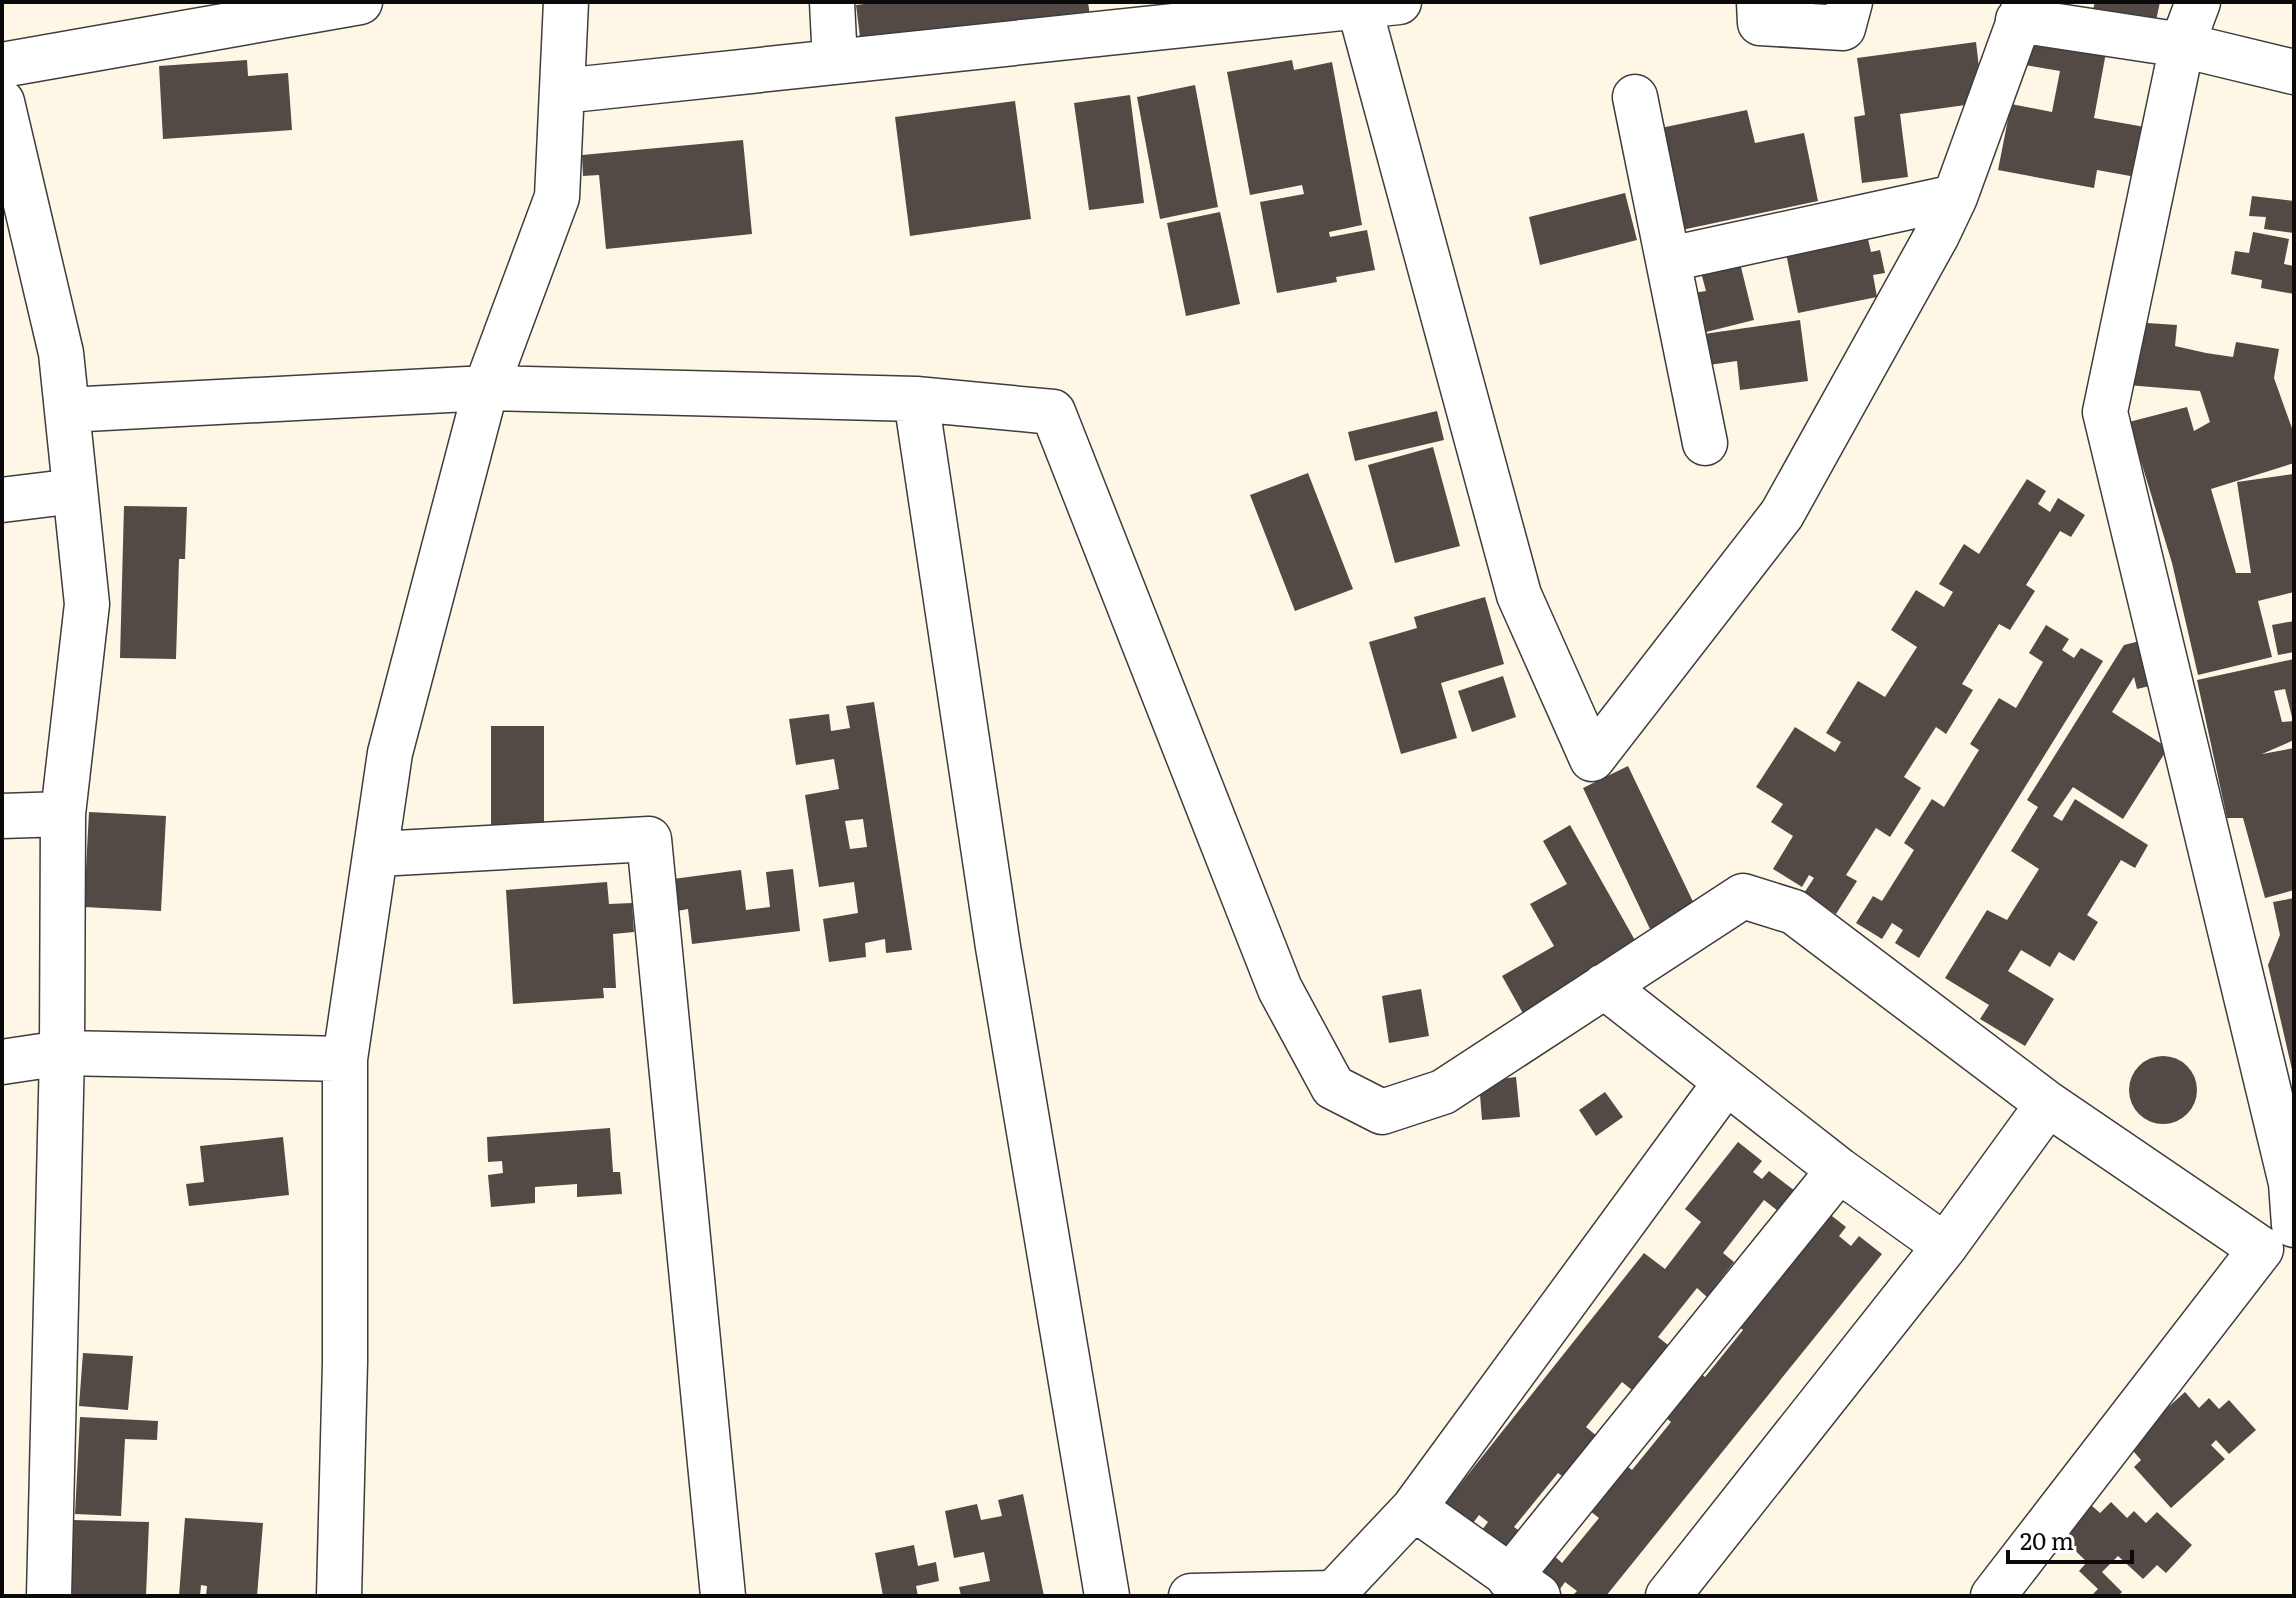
<svg xmlns="http://www.w3.org/2000/svg" width="2296" height="1598" viewBox="0 0 2296 1598" font-family="Literata,serif">
	<style>
		.building { fill: #534945; fill-rule: evenodd }
		.lines { fill: none; stroke-linecap: round; stroke-linejoin: round }
		.minor-casing { stroke: #3d3d3d; stroke-width: 47 }
		.minor { stroke: #fff; stroke-width: 44 }
	</style>
	<rect width="100%" height="100%" fill="#fff7e6"/>
	<path class="building" d="M881,2H1088L1091,24L862,53L856,5Z
		M2095,2H2160L2154,30L2091,17Z
		M2031,33L2107,47L2094,118L2156,129L2147,179L2097,170L2094,188L1998,170L2011,104L2052,112L2060,71L2025,65Z
		M1976,42L1981,85L1971,86L1973,104L1900,114L1908,177L1862,183L1854,117L1865,115L1857,58Z
		M247,60L248,76L288,73L292,130L163,139L159,66Z
		M1292,60L1294,70L1332,62L1362,225L1329,232L1330,237L1367,230L1375,270L1336,277L1337,282L1277,293L1260,202L1304,194L1302,185L1250,195L1227,72Z
		M1195,85L1218,207L1160,219L1137,97Z
		M1130,95L1144,203L1089,210L1074,103Z
		M1015,101L1031,219L910,236L895,117Z
		M1747,110L1755,143L1804,133L1818,201L1677,231L1656,129Z
		M743,140L752,234L606,249L599,175L583,176L582,155Z
		M1625,193L1637,240L1540,265L1529,217Z
		M2252,196L2294,201V233L2264,229L2266,217L2249,216Z
		M1220,212L1240,304L1186,316L1167,223Z
		M1864,222L1871,252L1880,250L1885,273L1873,275L1877,297L1798,313L1783,238Z
		M2253,232L2289,239L2284,264L2294,266V294L2261,288L2262,280L2231,274L2235,251L2249,253Z
		M1738,255L1754,320L1702,333L1693,293L1706,291L1699,265Z
		M1800,320L1808,381L1740,390L1737,361L1709,365L1704,334Z
		M2132,322L2177,325L2175,346L2206,353L2233,357L2236,342L2279,349L2274,378L2294,434V463L2211,489L2236,573H2251L2237,482L2294,474V592L2258,601L2272,657L2198,675L2172,563L2129,422L2187,407L2194,431L2210,422L2200,391L2127,385Z
		M1437,411L1444,440L1355,461L1348,432Z
		M1433,447L1460,546L1395,563L1368,465Z
		M1308,473L1353,589L1295,611L1250,495Z
		M2027,479L2046,491L2038,504L2050,512L2058,498L2085,515L2071,537L2060,531L2026,585L2035,591L2010,630L1999,624L1962,684L1973,690L1946,734L1936,727L1904,777L1921,788L1890,837L1876,828L1846,875L1857,881L1836,914L1804,893L1814,878L1809,875L1802,887L1773,869L1793,836L1771,822L1783,804L1756,787L1795,727L1835,752L1841,742L1826,733L1858,681L1885,697L1917,647L1891,630L1916,590L1944,607L1953,592L1939,584L1964,544L1979,554Z
		M124,506L187,507L185,559H179L176,659L120,658Z
		M1485,597L1504,664L1441,683L1457,738L1401,754L1369,642L1417,628L1414,617Z
		M2294,621V652L2278,655L2272,625Z
		M2046,625L2069,639L2062,650L2074,658L2081,648L2103,661L1919,958L1895,943L1903,930L1892,923L1882,939L1856,923L1873,896L1882,901L1914,850L1904,843L1932,799L1944,807L1979,750L1970,744L1999,698L2016,708L2043,662L2029,653Z
		M2152,638L2162,683L2137,689L2134,677L2112,712L2168,748L2123,819L2073,787L2053,816L2062,821L2075,799L2148,845L2135,868L2121,860L2087,915L2098,922L2074,961L2059,952L2050,967L2021,950L2008,971L2054,999L2025,1046L1980,1019L1989,1005L1945,978L1987,910L2007,920L2039,869L2011,851L2038,807L2027,800L2124,645Z
		M2294,659V740L2262,754L2294,748V890L2265,898L2243,818H2227L2197,680ZM2285,689L2293,721L2282,722L2274,691Z
		M1503,676L1516,717L1472,732L1458,691Z
		M874,702L912,950L886,953L885,939L865,943L866,957L829,962L823,919L858,913L854,882L819,887L805,795L839,789L834,759L796,765L789,719L829,714L831,731L850,728L846,706ZM863,819L867,847L850,849L845,821Z
		M491,726H544V839L491,827Z
		M1628,766L1696,908L1650,929L1583,788Z
		M89,812L166,816L161,911L84,907Z
		M1570,825L1641,951L1525,1017L1502,976L1554,946L1530,904L1567,884L1543,841Z
		M793,869L800,931L692,944L688,909L677,911L673,879L741,870L746,910L770,907L766,872Z
		M607,882L609,904L632,903L634,932L613,934L616,988H603L604,998L513,1004L506,890Z
		M2294,898V1074H2293L2268,965L2280,935L2273,902Z
		M1421,989L1429,1036L1389,1043L1382,996Z
		M2129 1090a34 34 0 1 1 68 0a34 34 0 1 1-68 0Z
		M1516,1077L1520,1117L1482,1120L1479,1082Z
		M1605,1092L1623,1117L1596,1136L1579,1110Z
		M610,1128L613,1172H620L622,1194L577,1197V1184L535,1187V1203L491,1207L488,1175L503,1173L502,1161L488,1162L487,1137Z
		M283,1137L289,1195L189,1206L186,1184L204,1182L200,1146Z
		M1738,1142L1762,1161L1753,1172L1762,1179L1769,1171L1795,1191L1778,1211L1764,1200L1723,1253L1734,1262L1707,1297L1697,1288L1658,1337L1668,1345L1632,1390L1622,1382L1586,1427L1598,1437L1565,1478L1558,1473L1514,1527L1524,1534L1507,1555L1479,1534L1488,1522L1479,1515L1470,1527L1443,1506L1644,1253L1665,1269L1701,1222L1685,1209Z
		M1823,1209L1846,1227L1839,1236L1851,1246L1859,1236L1882,1254L1606,1596H1572L1577,1591L1565,1582L1558,1592L1533,1571L1549,1551L1562,1563L1599,1518L1586,1508L1623,1463L1632,1470L1671,1422L1658,1411L1693,1368L1705,1377L1743,1330L1729,1318Z
		M83,1353L133,1356L128,1410L79,1406Z
		M2185,1392L2199,1408L2209,1398L2219,1409L2229,1400L2256,1430L2229,1454L2216,1440L2211,1445L2225,1459L2171,1508L2134,1467L2141,1460L2127,1444Z
		M80,1417L158,1421L157,1440L125,1439L121,1516L75,1514Z
		M1023,1494L1044,1596H961L959,1587L990,1581L984,1552L954,1558L945,1511L977,1504L981,1520L1002,1516L998,1500Z
		M2111,1502L2127,1518L2134,1511L2146,1523L2157,1512L2192,1545L2166,1573L2157,1565L2143,1579L2118,1556L2102,1572L2122,1592L2118,1596H2091L2098,1589L2079,1571L2087,1562L2061,1537L2091,1505L2100,1513Z
		M185,1518L263,1523L257,1596H206L207,1586L201,1585L200,1596H179Z
		M72,1520L149,1522L146,1596H69Z
		M914,1545L918,1566L936,1562L939,1581L916,1586L918,1596H883L875,1553Z"/>
	<g class="lines">
		<g class="minor-casing">
			<path id="minor" d="M832,2L835,62
				M1759,2L1760,23L1843,28L1850,2
				M2198,2L2182,45L2105,412L2291,1183L2294,1225
				M1359,6L1519,595L1592,759L1782,514L1937,235L1955,197L2026,2
				M2018,20L2182,45L2294,72
				M2,65L360,2
				M562,91L1399,2
				M1635,97L1705,443
				M2,102L61,353L87,604L63,814L62,1053L49,1596
				M1670,259L1955,197
				M916,399L1053,412L1280,989L1333,1087L1382,1112L1443,1092L1743,896L1794,912L2048,1104L2261,1249L1993,1596
				M67,410L486,388L916,399L998,947L1107,1596
				M2,500L75,491
				M2,816L63,814
				M378,854L649,839L723,1596
				M1604,986L1839,1170L1945,1246
				M2,1062L62,1053L345,1059
				M1414,1508L1538,1596
				M1509,1578L1839,1170
				M339,1596L345,1362V1059L390,753L486,388L557,197L566,2
				M1191,1596L1334,1593L1414,1508L1726,1082
				M1668,1596L1945,1246L2048,1104"/>
		</g>
		<use href="#minor" class="minor"/>
	</g>
	<rect width="2296" height="1598" fill="none" stroke="#0a0a0a" stroke-width="8"/>
	<path d="M2008 1550v12h124v-12" fill="none" stroke="#0a0a0a" stroke-width="4"/>
	<text x="2020" y="1550" font-size="24" fill="#0a0a0a" stroke="#ffffff" stroke-width="6" paint-order="stroke">20 m</text>
</svg>
